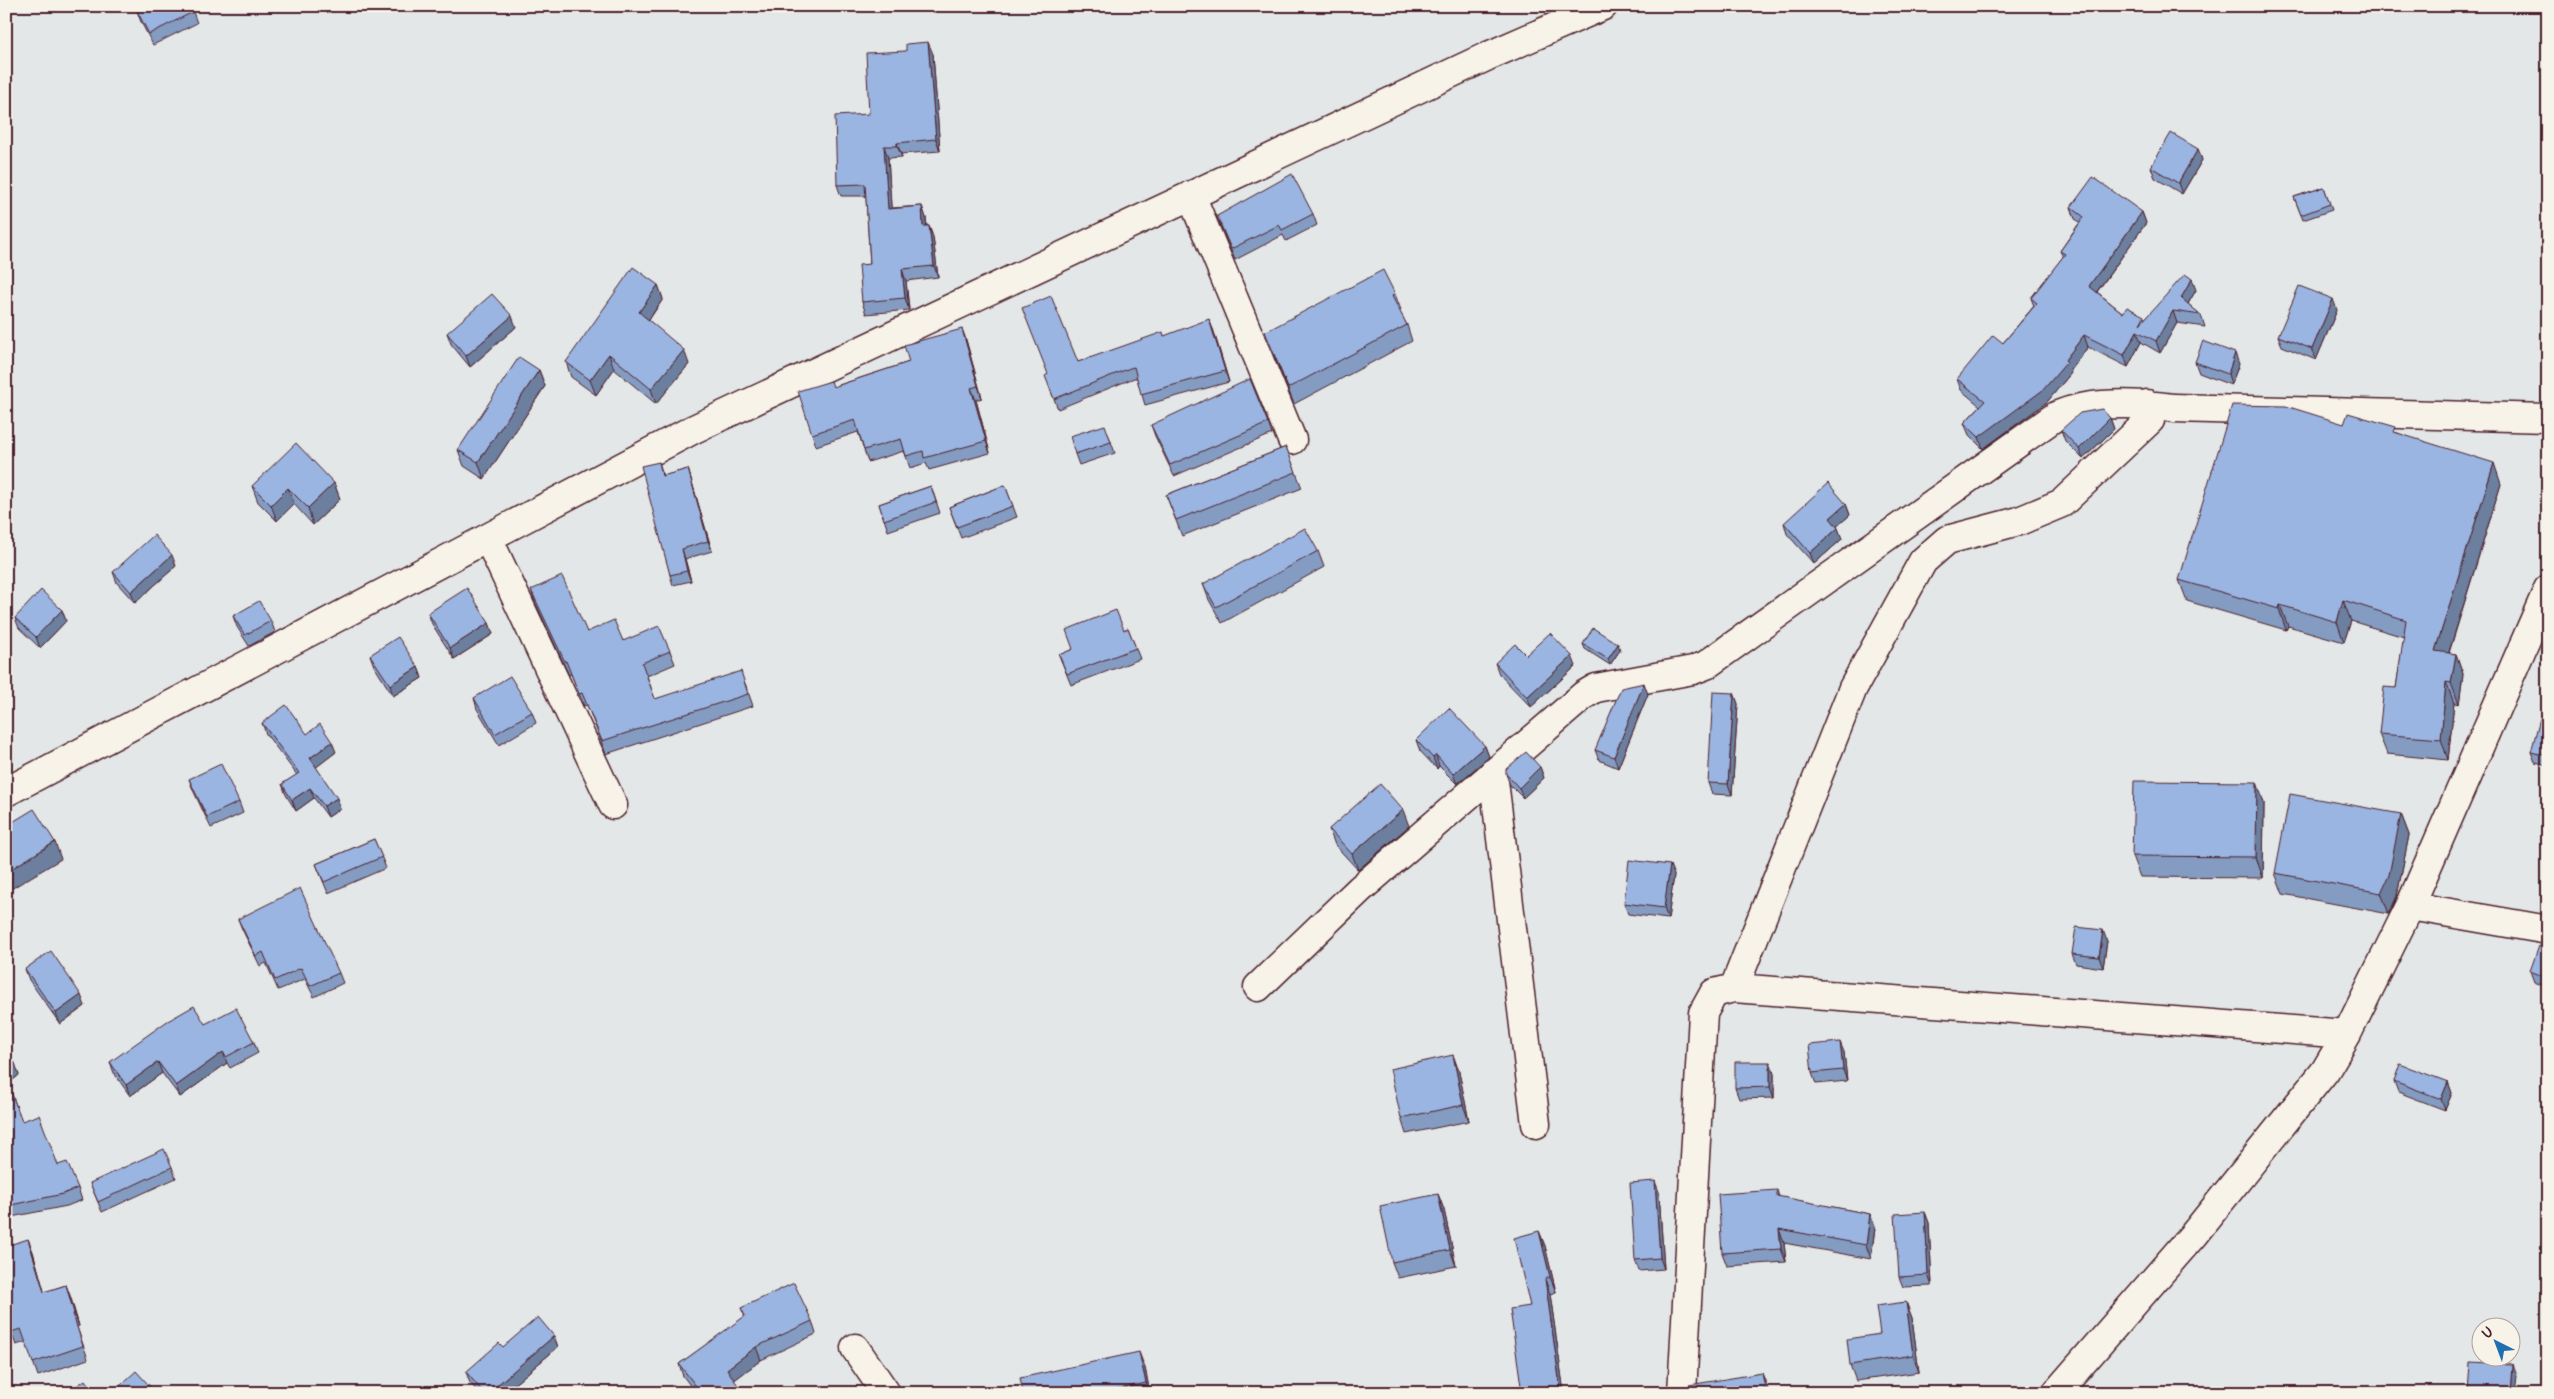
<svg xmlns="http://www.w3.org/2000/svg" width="2554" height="1399" viewBox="0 0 2554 1399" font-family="Pangolin,sans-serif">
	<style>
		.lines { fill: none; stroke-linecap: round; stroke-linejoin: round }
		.minor-casing { stroke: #4a1f2b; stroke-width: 31 }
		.minor { stroke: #f7f3e8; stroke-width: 28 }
		.wall { fill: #849cc2; stroke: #4a1f2b }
		.shaded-wall { fill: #6c7f9e; stroke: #4a1f2b }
		.building { fill: #9ab5e1; stroke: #4a1f2b }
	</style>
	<rect width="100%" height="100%" fill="#e4e7e7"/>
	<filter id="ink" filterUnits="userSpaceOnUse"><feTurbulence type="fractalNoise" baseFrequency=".02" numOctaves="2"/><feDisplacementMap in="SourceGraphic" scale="10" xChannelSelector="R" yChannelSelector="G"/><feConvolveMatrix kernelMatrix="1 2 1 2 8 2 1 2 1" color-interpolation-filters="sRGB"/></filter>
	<g filter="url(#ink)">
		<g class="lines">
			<g class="minor-casing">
				<path id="minor" d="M1191,195L1292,440
					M488,538L613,805
					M1493,773L1536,1124
					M6,792L694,429L1488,56L1603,6
					M2410,906L2548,930
					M1258,987L1360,889L1584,695L1596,688L1693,670L1706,665L2056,416C2090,400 2137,403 2174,408L2548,418
					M1734,988L1853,688L1923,561L1947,540L2019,521L2062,503L2150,420L2147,404
					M855,1348L886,1393
					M1682,1393L1703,1013L1714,993L1734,988L2347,1034
					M2056,1393L2194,1234L2325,1071L2347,1034L2410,906L2548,589"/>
			</g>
			<use href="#minor" class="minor"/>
		</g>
		<path class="wall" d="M137,11L193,12L197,23L153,45L141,22Z
			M933,54L940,151L901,154L902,157L888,158L891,208L922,206L926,218L927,226H929L933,237L938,277L906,281L909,310L866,314L862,302L870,264L866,196H841L837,185L869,114Z
			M2198,149L2202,160L2182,194L2155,178L2151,167Z
			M2324,187L2332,210L2303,220L2294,197Z
			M2071,207L2142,212L2146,223L2097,292L2123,313L2145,318L2196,290L2188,304L2201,315L2205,327L2177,323L2160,353L2141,342L2128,367L2088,347L2070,370L2071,373L2047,402L1983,449L1969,435L1964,423L1980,406L1961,390L1957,379L2003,343L2034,306L2031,298L2063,257L2060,251L2080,222L2075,219Z
			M1313,214L1317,225L1286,241L1283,235L1235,260L1217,216Z
			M658,285L663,299L649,320L689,364L656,404L614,369L596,395L571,377L566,362Z
			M1395,294L1401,310L1399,311L1407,325L1412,341L1294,404L1265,332Z
			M2337,310L2316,360L2282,346L2278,336Z
			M516,327L470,367L451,344L447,333Z
			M962,329L966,340L982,398L976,400L990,453L929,470L926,463L910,468L904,451L868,462L858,432L816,446L812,434L833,387L909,362Z
			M1213,329L1229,382L1145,405L1137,378H1134L1058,409L1049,386L1078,362L1164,336Z
			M2195,362L2239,364L2231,385L2199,373Z
			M539,370L545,386L484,479L464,466L458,450Z
			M2110,418L2114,429L2083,459L2065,441L2061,430Z
			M1268,423L1272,434L1174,476L1155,436L1151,425Z
			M2344,424L2398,433L2501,484L2449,653L2456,654L2463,674L2459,704L2454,703L2448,760L2387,754L2379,734L2396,688L2404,637L2351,621L2344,642L2288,626L2286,630L2187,601L2179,580Z
			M1109,436L1115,453L1079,465L1075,454Z
			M1286,447L1302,488L1182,536L1166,495Z
			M659,462L663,476L688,469L691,479L712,551L685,559L691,581L673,585L670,575Z
			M334,483L340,499L313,525L294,504L277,521L258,502L252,486Z
			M1005,485L1017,517L961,538L949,507Z
			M931,486L940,513L888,531L879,504Z
			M1846,504L1850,515L1837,526L1842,539L1814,564L1787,534L1784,523Z
			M1318,551L1324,567L1222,623L1209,600L1203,584Z
			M176,566L135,603L117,583L113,572Z
			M531,590L587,632L670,651L675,664L647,676L655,699L745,683L753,706L606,754L587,705L584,706L571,674L569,675L535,602Z
			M62,610L66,621L40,648L19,628L15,618Z
			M428,613L489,623L493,634L454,659L432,624Z
			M233,616L271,621L275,632L249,646L237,627Z
			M1128,628L1140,659L1071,685L1059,655Z
			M1583,644L1620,650L1610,665L1585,649Z
			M370,655L418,667L422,678L393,696L374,666Z
			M1495,663L1576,666L1531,707L1499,674Z
			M1734,693L1738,704L1732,795L1712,794L1708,783Z
			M1648,694L1618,768L1599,760L1595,750Z
			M474,698L532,712L536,723L499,745L477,709Z
			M2548,720V765L2535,762L2531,752Z
			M262,723L307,734L336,752L316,767L340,809L328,817L314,798L296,811L286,795L282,784L297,775L266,734Z
			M1416,740L1485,746L1489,757L1457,784L1439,766L1437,769L1420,751Z
			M1540,767L1544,778L1523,798L1510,785L1506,774Z
			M189,779L239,802L243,813L211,828L193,790Z
			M2264,803L2263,878L2140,877L2132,856Z
			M2401,814L2409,835L2397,896L2389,914L2283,894L2275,873Z
			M1409,826L1358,870L1335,845L1329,829Z
			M374,839L386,868L328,893L316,864Z
			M1674,875L1668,919L1628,914L1624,903Z
			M238,919L339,973L343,983L314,997L305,979L278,990L266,963L260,966L242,929Z
			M2107,941L2103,968L2076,964L2072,954Z
			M2548,949V987L2534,982L2530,971Z
			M25,969L85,1006L60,1024L29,980Z
			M205,1024L254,1042L258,1053L230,1068L227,1063L180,1097L162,1073L130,1096L114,1073L110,1062Z
			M1844,1052L1847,1081L1816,1084L1812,1073Z
			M6,1053L19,1075L8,1084L22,1121L58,1165L78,1188L82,1200L67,1206L6,1218Z
			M1453,1055L1459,1072L1469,1121L1406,1134L1401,1118Z
			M1770,1062L1774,1073V1098L1739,1099L1735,1088Z
			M2394,1081L2448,1082L2452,1093L2445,1110L2398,1092Z
			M172,1167L176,1178L102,1212L90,1183Z
			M1777,1190L1779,1197L1870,1214L1875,1227L1871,1259L1784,1243L1786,1262L1727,1266L1722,1253Z
			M1659,1192L1664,1269L1639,1271L1635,1260Z
			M1438,1194L1444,1210L1456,1266L1398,1278L1392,1262Z
			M1925,1212L1929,1223L1932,1286L1903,1287L1899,1277Z
			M1539,1231L1545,1246L1556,1292L1550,1294L1564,1393H1522L1530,1306Z
			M28,1239L33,1252L44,1292L66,1285L79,1326L77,1327L88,1359L38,1376L26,1342L16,1345L11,1332Z
			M1906,1302L1912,1318L1919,1372L1856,1381L1850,1365L1880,1334Z
			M741,1308L812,1321L816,1334L761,1360L734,1380L692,1388L683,1376L679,1364L745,1317Z
			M554,1336L558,1347L504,1393H479L470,1383L466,1372Z
			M1145,1368L1150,1393H1023Z"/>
		<path class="shaded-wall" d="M928,42L933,54L940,151L936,139Z
			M897,143L901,154L902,157L897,146Z
			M884,146L888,158L892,220L888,209Z
			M2198,149L2202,160L2182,194L2178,183Z
			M922,206L926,218L927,238L923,226Z
			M2142,212L2146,223L2093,297L2089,286Z
			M929,226L933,237L938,277L934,266Z
			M902,269L906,281L909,310L905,298Z
			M2192,279L2196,290L2185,309L2181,298Z
			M658,285L663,299L644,326L639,312Z
			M2333,299L2337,310L2316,360L2312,349Z
			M2173,311L2177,323L2160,353L2156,341Z
			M512,316L516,327L470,367L466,356Z
			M1209,319L1213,329L1229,382L1225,371Z
			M962,329L966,340L982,398L978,386Z
			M2137,331L2141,342L2128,367L2124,355Z
			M2084,335L2088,347L2070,370L2071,373L2047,402L1983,449L1979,437L2065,360Z
			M684,350L689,364L656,404L651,389Z
			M2235,353L2239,364L2231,385L2228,374Z
			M609,354L614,369L596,395L590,380Z
			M539,370L545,386L484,479L478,462Z
			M971,388L976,400L990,453L986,441Z
			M2110,418L2114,429L2083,459L2079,449Z
			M2494,463L2501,484L2443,671L2435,651Z
			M688,469L691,479L712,551L708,541Z
			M334,483L340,499L313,525L308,508Z
			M288,488L294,504L277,521L271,505Z
			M1846,504L1850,515L1834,529L1830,518Z
			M1838,528L1842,539L1814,564L1810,553Z
			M682,549L685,559L691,581L687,571Z
			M172,555L176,566L135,603L131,592Z
			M2343,600L2351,621L2344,642L2337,622Z
			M2280,605L2288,626L2286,630L2279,609Z
			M62,610L66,621L40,648L36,637Z
			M489,623L493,634L454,659L450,648Z
			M1618,644L1620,650L1610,665L1608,659Z
			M2456,654L2463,674L2459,704L2451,683Z
			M1572,656L1576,666L1531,707L1527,697Z
			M418,667L422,678L393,696L390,685Z
			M2446,682L2454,703L2448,760L2441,739Z
			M1644,683L1648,694L1618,768L1614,757Z
			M1734,693L1738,704L1732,795L1728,784Z
			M332,742L336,752L314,769L310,758Z
			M1485,746L1489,757L1457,784L1453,774Z
			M1436,755L1439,766L1437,769L1433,758Z
			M1540,767L1544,778L1523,798L1519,788Z
			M2257,782L2264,803L2263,878L2256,857Z
			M310,788L314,798L296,811L292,800Z
			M337,798L340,809L328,817L324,806Z
			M1403,810L1409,826L1358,870L1352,854Z
			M2401,814L2409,835L2397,896L2389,914L2381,893Z
			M55,842L61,859L6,892V872Z
			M1670,865L1674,875L1668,919L1664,908Z
			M2103,930L2107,941L2103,968L2099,957Z
			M81,995L85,1006L60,1024L56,1013Z
			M1840,1042L1844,1052L1847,1081L1843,1070Z
			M223,1052L227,1063L180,1097L176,1086Z
			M1453,1055L1459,1072L1469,1121L1463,1105Z
			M158,1062L162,1073L130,1096L126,1085Z
			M1770,1062L1774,1073V1098L1770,1087Z
			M15,1063L19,1075L8,1084L6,1079V1071Z
			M2448,1082L2452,1093L2445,1110L2441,1099Z
			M1655,1181L1659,1192L1664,1269L1660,1258Z
			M1438,1194L1444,1210L1456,1266L1450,1250Z
			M1925,1212L1929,1223L1932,1286L1928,1275Z
			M1870,1214L1875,1227L1871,1259L1866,1245Z
			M1779,1229L1784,1243L1786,1262L1781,1249Z
			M1539,1231L1545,1246L1556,1292L1550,1277Z
			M28,1239L33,1252L48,1305L44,1292Z
			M1545,1279L1550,1294L1564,1393H1561Z
			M66,1285L71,1298L79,1326L74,1313Z
			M1906,1302L1912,1318L1919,1372L1913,1355Z
			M554,1336L558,1347L504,1393H488Z
			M756,1347L761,1360L732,1382L727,1369Z
			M1139,1352L1145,1368L1150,1393H1149L1146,1383Z
			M2512,1364L2516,1375L2514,1393H2510Z
			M1762,1373L1768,1389L1769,1393H1766Z"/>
		<path class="building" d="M146,6H191L193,12L149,34L137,11Z
			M928,42L936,139L897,143V146H884L888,209L922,206L923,226H929L934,266L902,269L905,298L862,302L859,265L870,264L865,184L837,185L835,116L869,114L866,53L906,51V44Z
			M2171,133L2198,149L2178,183L2151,167Z
			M1292,174L1313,214L1282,230L1279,225L1231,249L1217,216Z
			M2093,177L2142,212L2089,286L2123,313L2127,307L2144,316L2140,324L2185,274L2192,279L2181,298L2201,315L2173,311L2156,341L2137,331L2124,355L2084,335L2065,360L2067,362L2043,390L1979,437L1964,423L1985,401L1957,379L1993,335L2003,343L2037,303L2031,298L2065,254L2060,251L2084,217L2071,207Z
			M2324,187L2330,204L2301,215L2294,197Z
			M633,267L658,285L639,312L684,350L651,389L609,354L590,380L566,362Z
			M1383,270L1395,294L1392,296L1407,325L1288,388L1265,332Z
			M2299,286L2333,299L2312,349L2278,336Z
			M492,294L512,316L466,356L447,333Z
			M1051,296L1078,362L1163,332L1164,336L1209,319L1225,371L1141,394L1134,367L1130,368L1054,399L1045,376L1048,374L1022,308Z
			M962,329L978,386L971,388L986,441L924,458L923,451L906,456L901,439L864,450L855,420L812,434L798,391L831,381L833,387L909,362L904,345Z
			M2203,341L2235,353L2228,374L2195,362Z
			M519,357L539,370L478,462L458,450Z
			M1250,379L1268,423L1170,465L1151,425Z
			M2232,405L2286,406L2344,424L2348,413L2396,427L2394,432L2494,463L2435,651L2456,654L2451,683L2446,682L2441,739L2379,734L2384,687L2396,688L2406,620L2343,600L2337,622L2280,605L2279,609L2179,580Z
			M2102,409L2110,418L2079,449L2061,430L2080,413Z
			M1105,425L1111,442L1075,454L1070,436Z
			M296,443L334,483L308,508L288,488L271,505L252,486Z
			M1286,447L1296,472L1176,520L1166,495Z
			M659,462L662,476L688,469L708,541L682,549L687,571L670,575L641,466Z
			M1828,483L1846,504L1830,518L1838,528L1810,553L1784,523Z
			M1005,485L1013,506L957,527L949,507Z
			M931,486L936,502L884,520L879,504Z
			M1305,528L1318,551L1216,607L1203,584Z
			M154,535L172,555L131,592L113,572Z
			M562,576L587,632L614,620L623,641L659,626L670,651L642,663L655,699L741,671L748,694L602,741L582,693L579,694L566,661L565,662L531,590Z
			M467,588L489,623L450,648L428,613Z
			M41,590L62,610L36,637L15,618Z
			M259,601L271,621L245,635L233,616Z
			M1116,610L1124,630L1128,628L1136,648L1067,674L1059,655L1073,649L1066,630Z
			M1593,628L1618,644L1608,659L1583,644Z
			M1550,633L1572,656L1527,697L1495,663L1515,644L1526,655Z
			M398,637L418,667L390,685L370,655Z
			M510,676L532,712L495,734L474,698Z
			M1644,683L1614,757L1595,750L1621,688Z
			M1713,692L1734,693L1728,784L1708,783Z
			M286,705L307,734L320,724L332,742L310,758L337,798L324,806L310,788L292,800L282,784L299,773L262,723Z
			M1449,708L1485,746L1453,774L1436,755L1433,758L1416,740Z
			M2540,718L2548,720V756L2531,752Z
			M1526,752L1540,767L1519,788L1506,774V769Z
			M221,764L239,802L207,817L189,779Z
			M2134,781L2257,782L2256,857L2132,856Z
			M1380,784L1403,810L1352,854L1329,829Z
			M2290,794L2401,814L2389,875L2381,893L2275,873Z
			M34,809L55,842L6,872V826Z
			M374,839L382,857L324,882L316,864Z
			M1629,860L1670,865L1664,908L1624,903Z
			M300,888L339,973L310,986L301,968L275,980L263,952L256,956L238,919Z
			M2076,927L2103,930L2099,957L2072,954Z
			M2539,946L2548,949V978L2530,971Z
			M51,951L81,995L56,1013L25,969Z
			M194,1006L205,1024L236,1008L254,1042L226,1057L223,1052L176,1086L158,1062L126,1085L110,1062L166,1022Z
			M1840,1042L1843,1070L1812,1073L1809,1045Z
			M6,1053L15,1063L6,1071Z
			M1453,1055L1463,1105L1401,1118L1390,1069Z
			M1735,1062H1770V1087L1735,1088Z
			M2400,1064L2448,1082L2441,1099L2394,1081Z
			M6,1079L22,1121L39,1115L58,1165L67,1162L78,1188L63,1194L6,1206Z
			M164,1149L172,1167L98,1202L90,1183Z
			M1655,1181L1660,1258L1635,1260L1630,1183Z
			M1777,1190V1196L1870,1214L1866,1245L1779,1229L1781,1249L1722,1253L1718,1194Z
			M1438,1194L1450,1250L1392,1262L1380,1206Z
			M1925,1212L1928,1275L1899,1277L1895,1214Z
			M1539,1231L1550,1277L1545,1279L1561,1393H1522L1510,1309L1530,1306L1514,1238Z
			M28,1239L44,1292L66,1285L74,1313L73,1314L83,1346L33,1363L21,1329L11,1332L6,1315V1246Z
			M794,1283L812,1321L756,1347L727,1369L743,1393H686L696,1386L679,1364L745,1316L741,1308Z
			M1906,1302L1913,1355L1850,1365L1847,1339L1880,1334L1876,1306Z
			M538,1317L554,1336L488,1393H484L466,1372L499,1343L503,1347Z
			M1139,1352L1146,1383L1101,1393H1023L1020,1378Z
			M2470,1362L2512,1364L2510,1393H2468Z
			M136,1371L156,1393H112Z
			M1762,1373L1766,1393H1690L1689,1385Z
			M85,1380L94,1393H67Z"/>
	</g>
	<rect width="2554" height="1399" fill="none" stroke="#f7f3e8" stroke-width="25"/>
	<rect x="12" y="12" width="2529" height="1374" fill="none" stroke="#4a1f2b" stroke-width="2" filter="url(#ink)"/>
	<g transform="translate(2496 1342) rotate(318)"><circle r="24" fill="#f7f3e8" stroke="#b29e9c"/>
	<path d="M0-4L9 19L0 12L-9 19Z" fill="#1f6fb2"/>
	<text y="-8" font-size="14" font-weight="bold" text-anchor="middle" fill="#4a1f2b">U</text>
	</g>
</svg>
